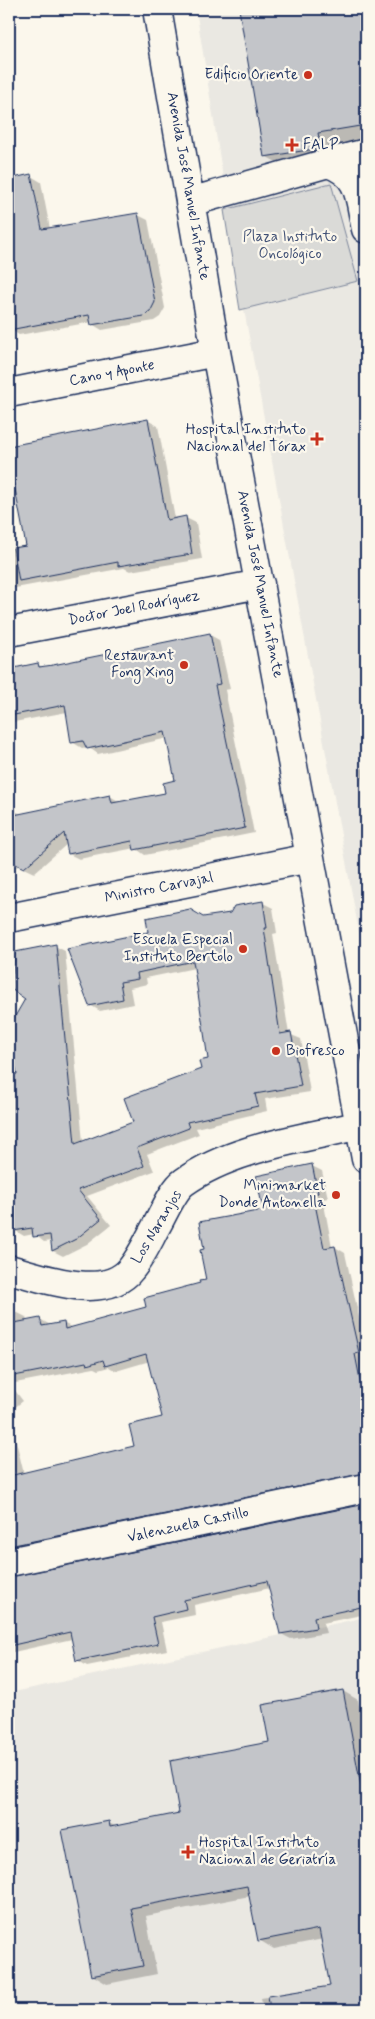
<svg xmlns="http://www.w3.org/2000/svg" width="375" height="2019" viewBox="0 0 375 2019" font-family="Mynerve,sans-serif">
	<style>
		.built { fill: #eae8e2 }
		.green { fill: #dadad7; stroke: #7a849a }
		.shadow { fill: #0003; fill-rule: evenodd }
		.building { fill: #c3c5c9; stroke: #1b2f5e }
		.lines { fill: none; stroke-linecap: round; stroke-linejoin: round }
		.minor-casing { stroke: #1b2f5e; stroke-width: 31 }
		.minor { stroke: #fbf7ec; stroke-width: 28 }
		.poi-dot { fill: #c8321e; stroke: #fbf7ec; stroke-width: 2 }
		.labels { text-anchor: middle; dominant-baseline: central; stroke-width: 4.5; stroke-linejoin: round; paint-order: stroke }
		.poi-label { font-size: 15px; fill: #1b2f5e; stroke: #fbf7ec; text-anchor: end }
		.street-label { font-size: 15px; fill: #1b2f5e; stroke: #fbf7ec }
		.park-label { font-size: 15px; fill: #415176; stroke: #fbf7ec }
	</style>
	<rect width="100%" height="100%" fill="#fbf7ec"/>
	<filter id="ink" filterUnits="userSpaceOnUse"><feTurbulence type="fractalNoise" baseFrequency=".02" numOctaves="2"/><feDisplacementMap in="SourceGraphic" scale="10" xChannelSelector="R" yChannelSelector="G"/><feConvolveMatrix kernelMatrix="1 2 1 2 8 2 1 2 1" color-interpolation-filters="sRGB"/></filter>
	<g filter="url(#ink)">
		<path class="built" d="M196,9H366V970L245,315Z
			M366,1617V2010H9V1693Z"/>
		<path class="green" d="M331,183L358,281L240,310L224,210Z"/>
		<path class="shadow" d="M240,9H366V149L280,164L265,156Z
			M31,176L41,182L50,229L138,215L148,220L165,308L160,317L154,321L102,330L92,324V322L19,335L9,329V181Z
			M147,420L158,426L175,519L186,518L196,523L202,559L130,571L124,568L10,589L9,591V548L27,545L17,495L9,496V447Z
			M210,635L219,640L230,689L225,690L254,833L145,855L135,848L79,859L69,854L67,844L34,873L19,866L9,868V814L17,812L21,814L110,796L120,802L166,794L177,781L168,738L98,754L88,747L82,748L72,742L67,712L9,723V670L38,665L43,667Z
			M366,767V802L360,769Z
			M263,903L273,908L277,933L273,934L289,1034L301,1039L310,1092L265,1099L267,1111L196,1128L199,1134L147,1154L154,1171L87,1196L111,1225L87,1244L63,1256L53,1251L52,1241L44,1242L34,1234L24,1236L14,1230L9,1184V1076L19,1075L55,946L65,951L83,1142L135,1122L202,1069L210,1060L195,968L146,978L147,984L130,988L133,1004L100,1011L90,1005L150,933L204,919L231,914Z
			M312,1166L322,1171L328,1198L323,1199L332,1247H335L345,1253L366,1349V1359H364L366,1369V1479L9,1556V1477L17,1475L9,1464V1313L16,1312L26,1317L27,1322L40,1319L50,1325L63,1323L73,1328L148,1308L201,1284L207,1281L265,1211ZM150,1361L164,1418L135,1447L24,1474L9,1412L23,1401L10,1384L94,1368L98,1370L109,1367L116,1371Z
			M366,1505V1614L323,1623L326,1633L291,1639L281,1634L270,1588L194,1605L195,1615L161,1622L167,1650L87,1666L77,1660L72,1639L9,1653V1578Z
			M343,1691L358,1700L366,1746V2010H263L261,1998L331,1987L323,1939L274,1949L259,1940L250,1896L146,1916L157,1974L107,1984L92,1975L109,1823L117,1827L181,1814L271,1743Z"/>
		<path class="building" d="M239,9H366V125L318,133L321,148L264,157Z
			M31,174L42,229L138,213L155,302L150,312L144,316L91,325L89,315L9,330V179Z
			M148,419L167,520L186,516L192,554L118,566V562L19,581L13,548L26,546L9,458V446Z
			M210,633L220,684L215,685L245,828L134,850L132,841L68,854L64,833L24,868L9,861V816L110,795L112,803L165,793L163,783L175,780L165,732L87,749L83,741L71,743L65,705L9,716V669L38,663L39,667L53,665Z
			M263,901L267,928H264L280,1034L291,1032L301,1086L255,1094L258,1106L187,1122L189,1128L137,1148L144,1166L78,1190L101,1219L76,1239L52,1251L50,1235L33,1237L32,1228L13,1231L9,1194V1075L17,1074L9,1035L10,1025L25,999L11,989L15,952L56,944L75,1144L133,1122L124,1098L201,1069L199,1061L208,1059L193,961L137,973L138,979L120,982L123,999L89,1006L67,949L148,932L146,918L190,909L203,917L230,913L234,906Z
			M312,1164L318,1193L313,1194L324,1248L335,1246L359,1353L355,1354L366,1410V1473L9,1546V1476L134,1446L129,1425L162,1417L146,1354L105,1366L103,1360L87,1365L86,1362L9,1377V1324L40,1318L42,1326L64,1322L65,1329L146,1307L144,1298L200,1283L199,1281L206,1280L200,1250L204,1249L199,1222L263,1210L256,1176Z
			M366,1504V1606L314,1617L316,1628L280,1634L267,1581L184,1600L186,1609L152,1617L158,1644L76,1661L70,1632L9,1646V1577Z
			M343,1690L361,1786L366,1785V2010H270L268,1996L330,1986L319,1929L258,1941L247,1886L131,1908L143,1966L91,1976L62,1830L109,1821L110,1827L179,1813L170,1761L269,1742L262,1705Z"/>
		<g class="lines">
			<g class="minor-casing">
				<path id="minor" d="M157,9L216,352L366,1159
					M328,163L366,153
					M190,202L328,163C362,175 359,198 366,229
					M9,393L216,352
					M9,632L260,584
					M9,918L310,858
					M9,1269C42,1278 105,1302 131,1269C142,1256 149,1239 158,1223C164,1212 174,1189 184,1182C233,1147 303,1139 360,1125
					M9,1562L366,1488"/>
			</g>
			<use href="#minor" class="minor"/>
		</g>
	</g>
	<g class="poi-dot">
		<circle cx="308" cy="75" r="5"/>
		<path d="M289.5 137.5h5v5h5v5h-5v5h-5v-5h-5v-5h5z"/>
		<path d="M314.5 431.5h5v5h5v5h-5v5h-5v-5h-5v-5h5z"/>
		<circle cx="184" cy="665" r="5"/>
		<circle cx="243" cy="949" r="5"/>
		<circle cx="276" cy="1051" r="5"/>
		<circle cx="336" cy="1195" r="5"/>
		<path d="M185.5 1844.5h5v5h5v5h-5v5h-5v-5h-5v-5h5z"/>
	</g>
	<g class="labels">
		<g class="poi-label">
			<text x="298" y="75">Edificio Oriente</text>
			<text x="303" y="145" text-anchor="start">FALP</text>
			<text x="306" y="430">Hospital Instituto<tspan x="306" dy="17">Nacional del Tórax</tspan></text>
			<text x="174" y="656">Restaurant<tspan x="174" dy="17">Fong Xing</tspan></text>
			<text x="233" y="940">Escuela Especial<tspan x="233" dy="17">Instituto Bertolo</tspan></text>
			<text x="286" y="1051" text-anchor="start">Biofresco</text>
			<text x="326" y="1186">Minimarket<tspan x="326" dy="17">Donde Antonella</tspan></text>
			<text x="199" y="1843" text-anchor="start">Hospital Instituto<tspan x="199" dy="17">Nacional de Geriatría</tspan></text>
		</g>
		<g class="street-label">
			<text transform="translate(188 186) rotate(80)">Avenida José Manuel Infante</text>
			<text transform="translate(112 373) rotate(-11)">Cano y Aponte</text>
			<text transform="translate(260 584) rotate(79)">Avenida José Manuel Infante</text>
			<text transform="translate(134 608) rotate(-11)">Doctor Joel Rodríguez</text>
			<text transform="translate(159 888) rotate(-11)">Ministro Carvajal</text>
			<text transform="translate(157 1227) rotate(-59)">Los Naranjos</text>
			<text transform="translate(188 1525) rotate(-12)">Valenzuela Castillo</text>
		</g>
		<g class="park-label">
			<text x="290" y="237">Plaza Instituto<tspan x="290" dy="17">Oncológico</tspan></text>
		</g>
	</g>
	<rect width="375" height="2019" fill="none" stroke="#fbf7ec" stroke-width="30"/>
	<rect x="15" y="15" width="345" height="1989" fill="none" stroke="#1b2f5e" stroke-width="2" filter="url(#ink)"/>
</svg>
